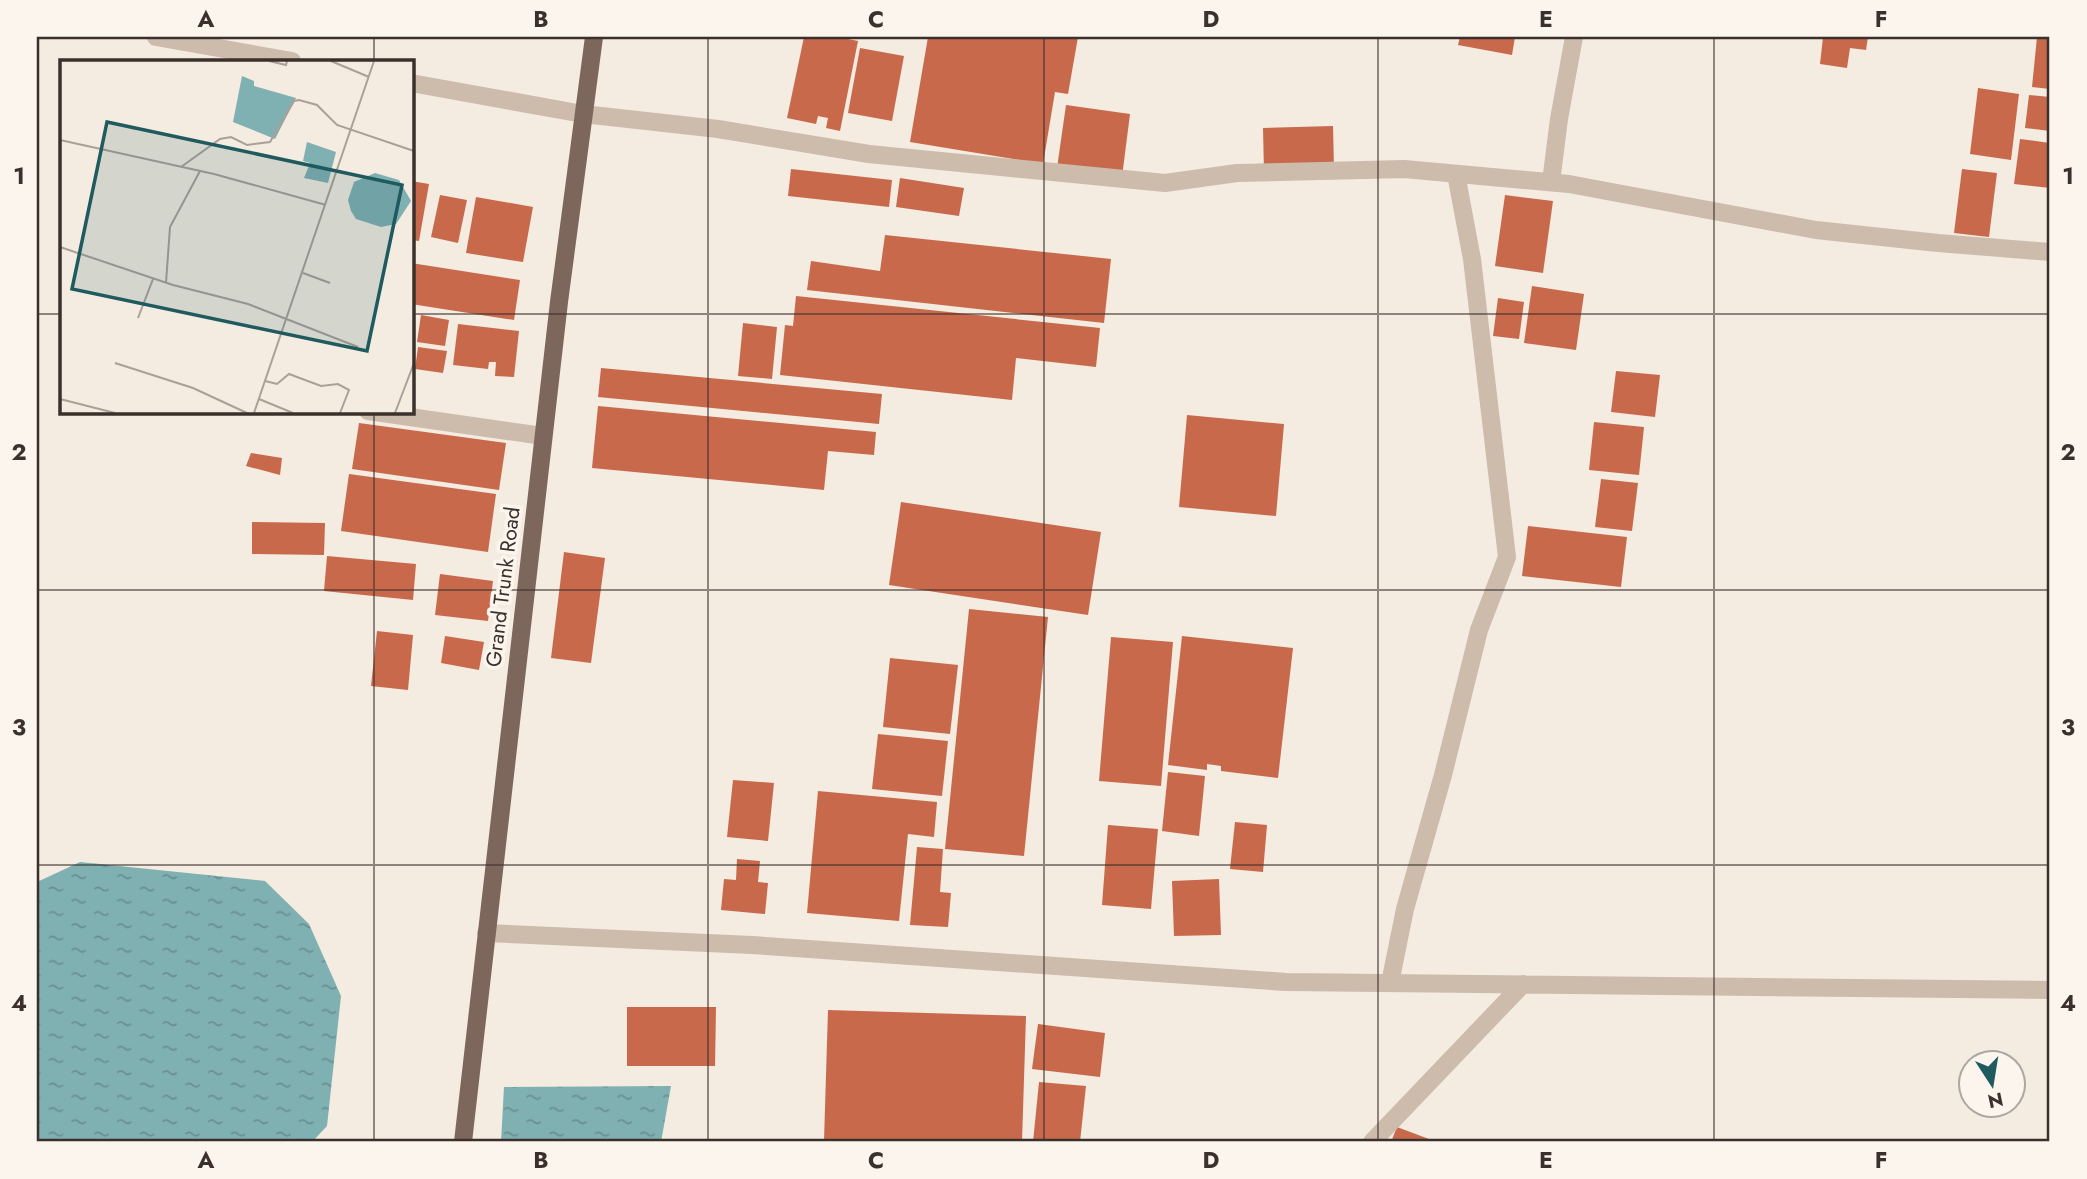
<svg xmlns="http://www.w3.org/2000/svg" width="2087" height="1179" viewBox="0 0 2087 1179" font-family="Jost,sans-serif">
	<style>
		.water { fill: url(#water-ripples) }
		.building { fill: #c8694b }
		.lines { fill: none; stroke-linecap: round; stroke-linejoin: round }
		.minor { stroke: #cdbbac; stroke-width: 18 }
		.major { stroke: #7d675c; stroke-width: 18 }
		.grid { fill: none; stroke: #3b302b; stroke-width: 2; stroke-opacity: 0.55 }
		.labels { text-anchor: middle; dominant-baseline: central; stroke-width: 7; stroke-linejoin: round; paint-order: stroke }
		.street-label { font-size: 21px; fill: #3b302b; stroke: #fbf5ee }
		.inset-road { fill: none; stroke: #aaa098; stroke-width: 2 }
		.view { fill: #1f5a5e; fill-opacity: 0.15; stroke: #1f5a5e; stroke-width: 3.5 }
		.inset-edge { fill: none; stroke: #3b302b; stroke-width: 3.5 }
		.neatline { fill: none; stroke: #3b302b; stroke-width: 2.5 }
		.grid-label { font-size: 23px; text-anchor: middle; font-weight: bold; fill: #3b302b }
	</style>
	<defs>
		<pattern id="water-ripples" width="26" height="14" patternUnits="userSpaceOnUse" patternTransform="scale(1.75)"><rect width="26" height="14" fill="#7fb0b2"/><path d="M2 4q2-2 4 0t4 0M15 11q2-2 4 0t4 0" fill="none" stroke="#699091"/></pattern>
	</defs>
	<rect width="100%" height="100%" fill="#f4ebe1"/>
	<path class="water" d="M80,862L265,881L309,924L341,996L327,1126L312,1142H37V882Z
		M671,1086L661,1142H501L504,1087Z"/>
	<path class="building" d="M804,37H838L858,41L840,131L826,128L828,118L818,116L816,124L787,118Z
		M928,37H1078L1068,94L1055,92L1043,164L910,142Z
		M1460,37H1515L1512,55L1458,45Z
		M1823,37H1868L1866,50L1850,48L1847,68L1820,64Z
		M2037,37L2050,38V89L2032,87Z
		M860,48L904,56L892,121L848,113Z
		M1978,88L2019,94L2011,160L1970,154Z
		M2029,95L2050,97V131L2025,128Z
		M1066,105L1130,114L1122,177L1057,168Z
		M1333,126L1334,169L1264,172L1263,128Z
		M2020,139L2050,143V188L2014,184Z
		M791,169L892,180L889,207L788,196Z
		M1962,169L1997,173L1989,237L1954,233Z
		M900,178L964,188L959,216L896,207Z
		M411,181L429,184L419,241L411,240Z
		M440,195L467,200L458,243L431,237Z
		M1505,195L1553,201L1543,273L1495,266Z
		M476,197L533,207L523,262L466,253Z
		M885,235L1111,259L1104,323L807,290L811,261L880,271Z
		M411,263L520,280L514,320L411,304Z
		M1532,286L1584,294L1576,350L1524,343Z
		M796,296L1100,328L1096,367L1016,358L1012,400L780,375L785,325L793,326Z
		M1498,298L1524,302L1519,339L1493,336Z
		M421,315L449,320L445,346L417,342Z
		M743,323L777,327L772,379L738,376Z
		M458,324L519,331L514,377L495,376L496,362H489L488,369L453,365Z
		M418,347L447,351L443,373L415,369Z
		M601,368L882,394L879,424L598,397Z
		M1616,371L1660,375L1655,417L1611,412Z
		M598,406L876,432L874,455L828,451L824,490L592,468Z
		M1187,415L1284,424L1276,516L1179,507Z
		M1594,422L1644,427L1639,475L1589,470Z
		M359,423L506,443L499,490L352,469Z
		M251,453L282,458L280,475L246,466Z
		M349,474L496,494L488,552L341,531Z
		M1601,479L1638,483L1632,531L1595,527Z
		M901,502L1101,532L1088,615L889,585Z
		M252,522L325,523L324,555L252,554Z
		M1528,526L1627,537L1621,587L1522,576Z
		M564,552L605,558L591,663L551,658Z
		M327,556L416,564L413,600L324,591Z
		M440,574L493,581L488,621L435,615Z
		M969,609L1048,617L1024,856L945,849Z
		M377,631L413,635L408,690L371,686Z
		M445,636L484,642L479,670L441,663Z
		M1182,636L1293,648L1278,778L1221,771V766L1207,764V770L1168,765Z
		M1111,637L1173,642L1161,786L1099,781Z
		M890,658L958,665L950,734L883,727Z
		M878,734L948,741L942,796L872,789Z
		M1168,772L1205,776L1199,836L1162,831Z
		M733,780L774,783L768,841L727,837Z
		M818,791L937,802L934,837L908,834L899,921L807,913Z
		M1235,822L1267,825L1263,872L1230,869Z
		M1108,825L1158,829L1151,909L1102,905Z
		M917,847L943,849L940,892L951,893L948,927L910,925Z
		M737,859L760,861L758,882L768,883L765,914L721,910L724,879L736,880Z
		M1219,879L1221,935L1174,936L1172,881Z
		M627,1007H716L715,1066H627Z
		M828,1010L1026,1016L1022,1142L824,1141Z
		M1038,1024L1105,1033L1100,1077L1032,1069Z
		M1039,1082L1086,1086L1080,1142H1033Z
		M1397,1127L1437,1142H1391Z"/>
	<g class="lines">
		<path class="minor" d="M156,37L292,61
			M411,83L583,114L718,129L869,154L1165,183L1237,173L1404,169L1569,184L1816,230L1938,243L2050,252
			M1551,182L1559,119L1574,37
			M368,411L543,436
			M486,933L752,945L1286,982L2050,990
			M1390,983L1405,909L1443,775L1479,630L1507,557L1472,259L1456,174
			M1372,1142L1523,984"/>
		<path class="major" d="M463,1142L559,302L594,37"/>
	</g>
	<path class="grid" d="M374,37V61M708,37V1142M1044,37V1142M1378,37V1142M1714,37V1142M37,314H61M411,314H2050M374,411V1142M37,590H2050M37,865H2050"/>
	<g class="labels">
		<g class="street-label">
			<text transform="translate(503 587) rotate(-83)">Grand Trunk Road</text>
		</g>
	</g>
	<g transform="translate(60 60)">
		<rect width="354" height="354" fill="#f4ebe1"/>
		<path d="M182,16L194,21V26L236,38L215,79L173,62ZM247,82L276,92L268,123L244,118L250,103L243,101ZM315,113L339,120L351,141L336,164L321,167L296,159L291,151L288,140L294,122Z" fill="#7fb0b2"/>
		<path class="inset-road" d="M209,1L226,5L227,1M271,1L309,17M0,80L154,114L266,145M121,107L160,79L171,77L187,85L210,82L234,41L239,40L257,45L277,65L354,91M0,187L113,225L188,244L298,287M243,213L270,223M106,223L110,167L140,111M78,258L93,219M55,303L133,328L187,353M205,321L217,324L229,314L261,326L278,324L289,330L280,353M0,339L55,353M199,339L233,353M194,353L314,1M335,353L354,303"/>
		<path class="view" d="M47,62L342,125L307,291L12,229Z"/>
		<rect width="354" height="354" class="inset-edge"/>
	</g>
	<rect width="2087" height="1179" fill="none" stroke="#fbf5ee" stroke-width="77"/>
	<g transform="translate(1992 1084) rotate(168)"><circle r="33" fill="#fbf5ee" stroke="#aea6a0" stroke-width="2"/>
	<path d="M0-5L12 26L0 18L-12 26Z" fill="#1f5a5e"/>
	<text y="-10" font-size="19" font-weight="bold" text-anchor="middle" fill="#3b302b">N</text>
	</g>
	<rect x="38" y="38" width="2010" height="1102" class="neatline"/>
	<g class="grid-label">
		<text x="206" y="27">A</text>
		<text x="541" y="27">B</text>
		<text x="876" y="27">C</text>
		<text x="1211" y="27">D</text>
		<text x="1546" y="27">E</text>
		<text x="1881" y="27">F</text>
		<text x="19" y="184">1</text>
		<text x="2068" y="184">1</text>
		<text x="19" y="460">2</text>
		<text x="2068" y="460">2</text>
		<text x="19" y="735">3</text>
		<text x="2068" y="735">3</text>
		<text x="19" y="1011">4</text>
		<text x="2068" y="1011">4</text>
		<text x="206" y="1168">A</text>
		<text x="541" y="1168">B</text>
		<text x="876" y="1168">C</text>
		<text x="1211" y="1168">D</text>
		<text x="1546" y="1168">E</text>
		<text x="1881" y="1168">F</text>
	</g>
</svg>
